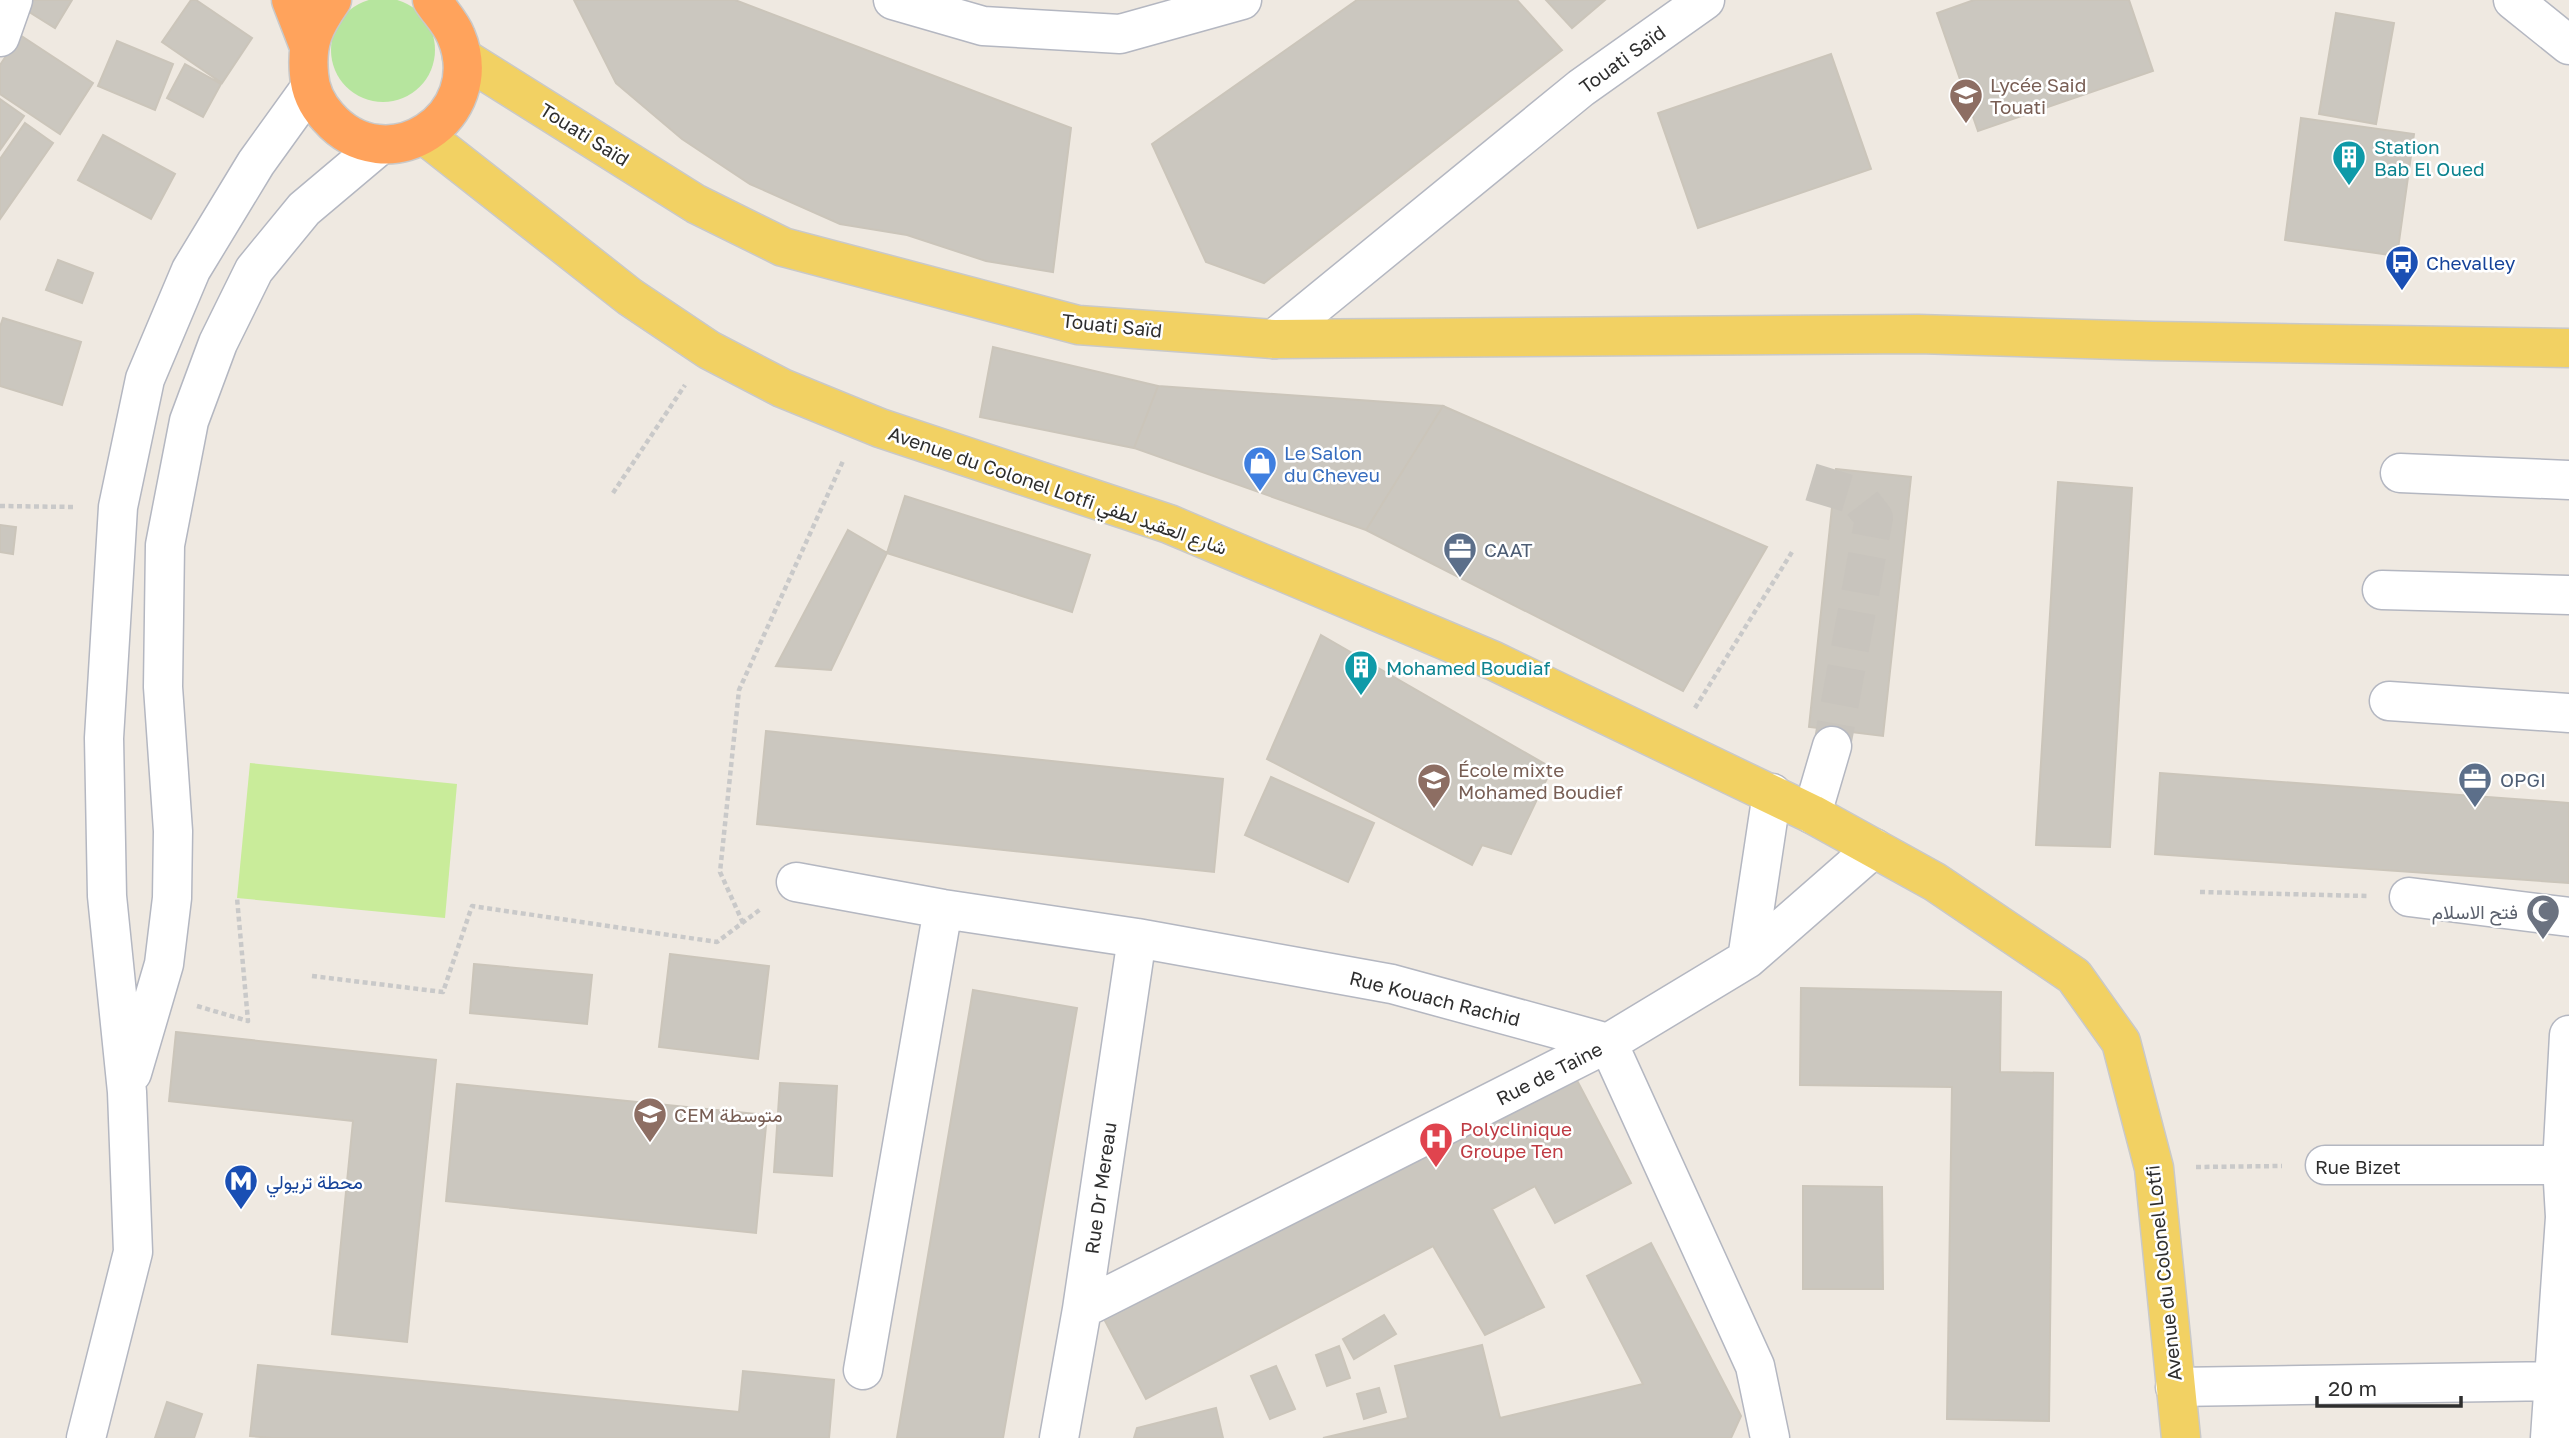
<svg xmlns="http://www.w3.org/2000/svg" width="2569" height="1438" viewBox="0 0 2569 1438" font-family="'Golos Text',Vazirmatn,sans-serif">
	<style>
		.green { fill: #b6e59e }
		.pitch { fill: #c9ec9a }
		.building { fill: #cbc7bf; stroke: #cbc5ba; stroke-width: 2 }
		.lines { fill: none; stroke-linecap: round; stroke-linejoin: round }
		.minor-tunnel { stroke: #c8c4bd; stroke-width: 38; stroke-dasharray: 38 19; stroke-linecap: butt }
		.minor-casing { stroke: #b4b7c1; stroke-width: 41 }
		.major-casing { stroke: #c9c9c9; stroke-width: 41 }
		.highway-casing { stroke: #c9c9c9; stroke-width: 41 }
		.path { stroke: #c9c9c9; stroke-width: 4.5; stroke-dasharray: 5 3.5; stroke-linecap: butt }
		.minor { stroke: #fff; stroke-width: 38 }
		.major { stroke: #f2d163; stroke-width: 38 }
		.highway { stroke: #ffa35c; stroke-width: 38 }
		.labels { text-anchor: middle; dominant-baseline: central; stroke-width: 5; stroke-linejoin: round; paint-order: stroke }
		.street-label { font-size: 19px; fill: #2e2e2e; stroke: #fff }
		.education-label { font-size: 19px; fill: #785e54; stroke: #fff; text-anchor: start }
		.culture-label { font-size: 19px; fill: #0d838f; stroke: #fff; text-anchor: start }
		.transit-label { font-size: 19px; fill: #164399; stroke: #fff; text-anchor: start }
		.shop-label { font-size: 19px; fill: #366cbe; stroke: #fff; text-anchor: start }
		.service-label { font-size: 19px; fill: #4e5e75; stroke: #fff; text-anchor: start }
		.worship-label { font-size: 19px; fill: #5b616d; stroke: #fff; text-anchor: end }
		.health-label { font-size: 19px; fill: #be3a42; stroke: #fff; text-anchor: start }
	</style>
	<rect width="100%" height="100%" fill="#efe9e1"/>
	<path class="green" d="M331 50a52 52 0 1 1 104 0a52 52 0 1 1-104 0Z"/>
	<path class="pitch" d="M250,763L457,784L445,918L237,898Z"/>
	<path class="building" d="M14,0H72L55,28L13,2Z
		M191,0H196L252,38L222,83L162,42Z
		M574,0H735L1071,128L1053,272L986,261L907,235L840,224L750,184L682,139L616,83Z
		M1357,0H1517L1562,50L1264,283L1206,262L1152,144Z
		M1546,0H1605L1572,28Z
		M1974,0H2129L2153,71L1978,131L1937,13Z
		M2336,13L2394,23L2376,124L2319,114Z
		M20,35L93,83L60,134L0,94V65Z
		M117,41L173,64L155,110L98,86Z
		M1831,54L1871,169L1698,228L1658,113Z
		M185,64L221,84L203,117L167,98Z
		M0,99L24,116L0,150Z
		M2301,118L2414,134L2397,256L2285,240Z
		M25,123L53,143L0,219V159Z
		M103,135L175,174L151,219L78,180Z
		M58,260L93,273L82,303L46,290Z
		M3,318L81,342L62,405L0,386V327Z
		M993,347L1158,386L1134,448L980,417Z
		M1158,386L1443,406L1366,530L1134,448Z
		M1443,406L1767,547L1683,691L1366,530Z
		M1836,469L1911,477L1883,736L1809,727Z
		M2058,482L2132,488L2110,847L2036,845Z
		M905,496L1090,555L1072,612L887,553Z
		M0,525L16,527L13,554L0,552Z
		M848,530L887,553L831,670L776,666Z
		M1321,635L1552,768L1511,854L1482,845L1472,865L1267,759Z
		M766,731L1223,779L1214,872L757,824Z
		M2160,773L2569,803V883L2155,854Z
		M1271,777L1374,823L1348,882L1245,835Z
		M670,954L769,966L758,1059L659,1047Z
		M474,964L592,975L587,1024L470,1013Z
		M1801,988L2001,992L2000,1072L2053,1073L2049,1421L1947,1419L1952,1087L1800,1085Z
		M973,990L1077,1008L1003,1438H897Z
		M176,1032L436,1060L407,1342L332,1334L353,1121L169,1101Z
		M1572,1071L1631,1183L1555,1223L1535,1186L1492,1209L1544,1307L1485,1335L1433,1246L1146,1399L1104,1319Z
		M780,1083L837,1086L832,1176L774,1172Z
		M457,1084L767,1115L756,1233L446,1201Z
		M1803,1186L1882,1187L1883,1289H1803Z
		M1651,1243L1741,1416L1731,1438H1323L1408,1418L1395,1366L1482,1345L1500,1418L1643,1384L1587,1276Z
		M1384,1315L1396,1334L1354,1359L1343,1339Z
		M1339,1346L1350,1378L1327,1386L1316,1355Z
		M258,1365L739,1412L743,1371L834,1380L829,1438H271L250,1436Z
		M1276,1366L1295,1409L1270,1419L1251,1376Z
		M1379,1388L1386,1412L1364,1419L1357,1394Z
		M167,1402L202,1414L194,1438H155Z
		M1216,1408L1223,1438H1134L1137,1428Z"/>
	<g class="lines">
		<path class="minor-tunnel" d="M1811,482L1857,496L1874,518L1832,746"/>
		<g class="minor-casing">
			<path id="minor" d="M893,0L983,26L1120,34L1242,0
				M2513,0L2569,45
				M0,37L13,0
				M1274,339L1581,88L1705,0
				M2400,473L2569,480
				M2382,590L2569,595
				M2389,701L2569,713
				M1812,814L1832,746
				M796,882L943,909L1137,938L1392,984L1608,1043L1755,1366L1770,1438
				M2409,897L2569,917
				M1747,959L1772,793
				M132,1073L164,964L172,898L173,831L163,687L165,545L189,421L218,343L254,270L304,209L380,145
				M2325,1165H2562
				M1082,1309L1608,1043L1747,959L1874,848
				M863,1370L943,909
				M2175,1387L2553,1381
				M86,1438L133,1252L127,1092L107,896L104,738L118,507L145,379L191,270L256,163L310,88
				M1059,1438L1082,1309L1137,938
				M2550,1438L2565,1217L2562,1165L2569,1035"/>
		</g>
		<g class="major-casing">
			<path id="major" d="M462,57L696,204L783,247L1078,325L1274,339L1918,334L2153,341L2569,348
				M424,135L630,297L709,350L782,388L880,428L1169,524L1494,661L1812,814L1935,882L2074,976L2121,1042L2154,1168L2181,1438"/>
		</g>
		<g class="highway-casing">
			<path id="highway" d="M291,0L308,44
				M332,0C314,26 306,42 309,74C310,91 317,105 328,117C387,184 490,117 456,36C451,23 439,11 432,0"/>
		</g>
		<path class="path" d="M613,493L685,385
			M0,506L75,507
			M1695,708L1792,552
			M2200,892L2367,896
			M743,923L720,872L739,690L843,461
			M312,976L443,992L472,906L717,942L762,908
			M197,1006L248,1021L237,898
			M2196,1167L2282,1166"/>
		<use href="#minor" class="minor"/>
		<use href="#major" class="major"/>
		<use href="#highway" class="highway"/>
	</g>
	<defs>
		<g id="university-pin" transform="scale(1.75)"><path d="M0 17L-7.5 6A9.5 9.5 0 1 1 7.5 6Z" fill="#8d6e63" stroke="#fff"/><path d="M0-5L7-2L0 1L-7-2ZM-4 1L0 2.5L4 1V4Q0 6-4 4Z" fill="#fff"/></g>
		<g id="building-pin" transform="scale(1.75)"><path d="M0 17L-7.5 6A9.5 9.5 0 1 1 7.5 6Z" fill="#0f9aa8" stroke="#fff"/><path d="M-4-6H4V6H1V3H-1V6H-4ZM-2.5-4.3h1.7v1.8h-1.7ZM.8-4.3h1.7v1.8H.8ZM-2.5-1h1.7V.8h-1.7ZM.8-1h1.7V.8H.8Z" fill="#fff"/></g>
		<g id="bus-pin" transform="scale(1.75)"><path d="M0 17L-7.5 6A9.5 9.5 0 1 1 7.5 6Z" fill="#1a4fb4" stroke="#fff"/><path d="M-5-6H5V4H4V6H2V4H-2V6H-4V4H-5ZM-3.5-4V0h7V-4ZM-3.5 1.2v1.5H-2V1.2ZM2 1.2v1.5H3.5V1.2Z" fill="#fff"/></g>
		<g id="shop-pin" transform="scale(1.75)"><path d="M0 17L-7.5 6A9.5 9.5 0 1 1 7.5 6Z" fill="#3f7fe0" stroke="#fff"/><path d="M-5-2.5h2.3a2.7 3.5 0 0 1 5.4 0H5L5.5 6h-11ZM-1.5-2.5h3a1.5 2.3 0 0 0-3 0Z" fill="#fff"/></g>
		<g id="office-pin" transform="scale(1.75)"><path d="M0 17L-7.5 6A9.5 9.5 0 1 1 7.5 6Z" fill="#5c6f8a" stroke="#fff"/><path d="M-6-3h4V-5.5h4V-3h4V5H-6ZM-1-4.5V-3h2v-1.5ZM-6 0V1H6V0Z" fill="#fff"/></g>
		<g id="school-pin" transform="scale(1.75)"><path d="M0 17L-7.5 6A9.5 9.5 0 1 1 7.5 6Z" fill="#8d6e63" stroke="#fff"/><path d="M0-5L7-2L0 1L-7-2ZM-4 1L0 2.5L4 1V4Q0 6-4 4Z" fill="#fff"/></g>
		<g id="mosque-pin" transform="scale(1.75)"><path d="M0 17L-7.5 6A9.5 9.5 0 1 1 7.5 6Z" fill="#6b7280" stroke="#fff"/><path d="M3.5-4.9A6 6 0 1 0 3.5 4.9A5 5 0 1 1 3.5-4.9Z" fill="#fff"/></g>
		<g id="hospital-pin" transform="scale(1.75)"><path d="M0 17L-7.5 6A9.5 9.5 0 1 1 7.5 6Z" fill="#e0444e" stroke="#fff"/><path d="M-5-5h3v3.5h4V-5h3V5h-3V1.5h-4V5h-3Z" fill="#fff"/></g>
		<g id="metro-pin" transform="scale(1.75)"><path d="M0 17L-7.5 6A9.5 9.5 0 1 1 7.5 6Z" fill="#1a4fb4" stroke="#fff"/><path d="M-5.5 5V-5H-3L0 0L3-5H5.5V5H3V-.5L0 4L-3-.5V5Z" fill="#fff"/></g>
	</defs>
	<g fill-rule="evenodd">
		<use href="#university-pin" x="1966" y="95"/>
		<use href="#building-pin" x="2349" y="157"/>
		<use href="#bus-pin" x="2402" y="262"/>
		<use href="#shop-pin" x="1260" y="463"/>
		<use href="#office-pin" x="1460" y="549"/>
		<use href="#building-pin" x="1361" y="667"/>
		<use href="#office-pin" x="2475" y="779"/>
		<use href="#school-pin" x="1434" y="780"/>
		<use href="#mosque-pin" x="2543" y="911"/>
		<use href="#school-pin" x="650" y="1114"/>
		<use href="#hospital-pin" x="1436" y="1139"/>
		<use href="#metro-pin" x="241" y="1181"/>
	</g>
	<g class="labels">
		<g class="street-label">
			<text transform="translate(1622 59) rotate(-36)">Touati Saïd</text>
			<text transform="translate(585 134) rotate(32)">Touati Saïd</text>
			<text transform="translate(1112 325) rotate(6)">Touati Saïd</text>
			<text transform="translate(1058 490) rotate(19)">Avenue du Colonel Lotfi شارع العقيد لطفي</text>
			<text transform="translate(1435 998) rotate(14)">Rue Kouach Rachid</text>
			<text transform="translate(1549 1073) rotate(-27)">Rue de Taine</text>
			<text x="2358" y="1166">Rue Bizet</text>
			<text transform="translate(1100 1188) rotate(-82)">Rue Dr Mereau</text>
			<text transform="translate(2163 1273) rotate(-96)">Avenue du Colonel Lotfi</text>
		</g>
		<g class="education-label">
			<text x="1990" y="84">Lycée Said<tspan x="1990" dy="22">Touati</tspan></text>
			<text x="1458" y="769">École mixte<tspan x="1458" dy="22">Mohamed Boudief</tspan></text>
			<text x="674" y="1114">CEM متوسطة</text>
		</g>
		<g class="culture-label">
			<text x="2374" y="146">Station<tspan x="2374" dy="22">Bab El Oued</tspan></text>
			<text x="1386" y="667">Mohamed Boudiaf</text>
		</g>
		<g class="transit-label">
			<text x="2426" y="262">Chevalley</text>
			<text x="266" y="1181">محطة تريولي</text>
		</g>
		<g class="shop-label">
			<text x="1284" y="452">Le Salon<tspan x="1284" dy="22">du Cheveu</tspan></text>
		</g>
		<g class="service-label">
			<text x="1484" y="549">CAAT</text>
			<text x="2500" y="779">OPGI</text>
		</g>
		<g class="worship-label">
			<text x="2518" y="911">فتح الاسلام</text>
		</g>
		<g class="health-label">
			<text x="1460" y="1128">Polyclinique<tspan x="1460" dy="22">Groupe Ten</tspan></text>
		</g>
	</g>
	<path d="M2317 1396v10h144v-10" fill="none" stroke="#2e2e2e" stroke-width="3.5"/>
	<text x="2328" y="1396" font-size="21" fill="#2e2e2e" stroke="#ffffff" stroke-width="5" paint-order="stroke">20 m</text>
</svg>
